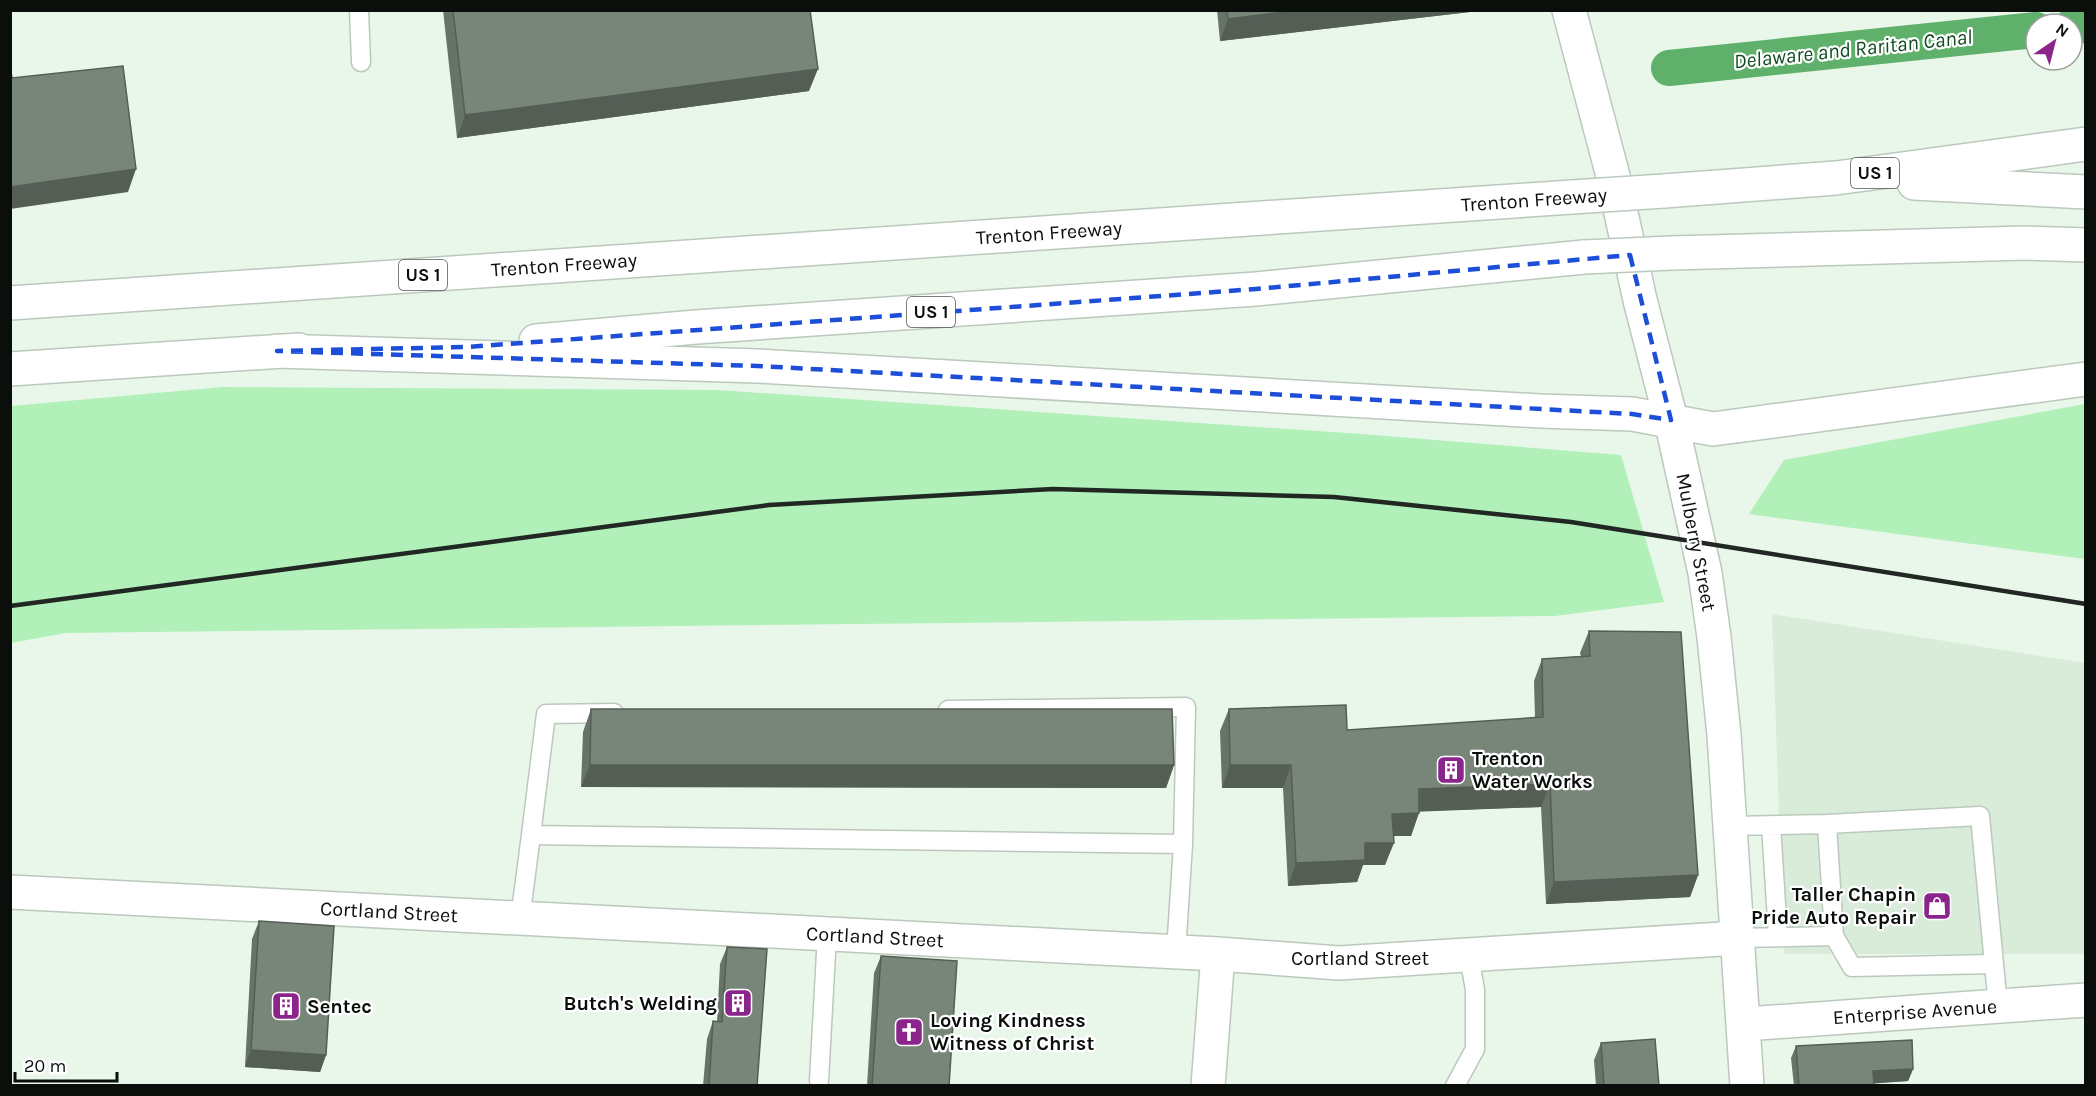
<svg xmlns="http://www.w3.org/2000/svg" width="2096" height="1096" viewBox="0 0 2096 1096" font-family="Karla,sans-serif">
	<style>
		.built { fill: #d8ecd9 }
		.green { fill: #b1f0b8 }
		.lines { fill: none; stroke-linecap: round; stroke-linejoin: round }
		.canal { stroke: #5eb06a; stroke-width: 36 }
		.service-casing { stroke: #bbc9bc; stroke-width: 21 }
		.minor-casing { stroke: #bbc9bc; stroke-width: 36 }
		.tertiary-casing { stroke: #bbc9bc; stroke-width: 36 }
		.motorway-casing { stroke: #bbc9bc; stroke-width: 36 }
		.service { stroke: #fff; stroke-width: 18 }
		.minor { stroke: #fff; stroke-width: 33 }
		.tertiary { stroke: #fff; stroke-width: 33 }
		.motorway { stroke: #fff; stroke-width: 33 }
		.rail { stroke: #212722; stroke-width: 4.5 }
		.motorway-bridge-casing { stroke: #bbc9bc; stroke-width: 36; stroke-linecap: butt }
		.motorway-bridge { stroke: #fff; stroke-width: 33 }
		.wall { fill: #677368 }
		.shaded-wall { fill: #545e55 }
		.building { fill: #788679; stroke: #545e55; stroke-width: 1.5 }
		.marked { fill: none; stroke: #1d4ed8; stroke-width: 4.5; stroke-dasharray: 12 8; stroke-linejoin: round }
		.labels { text-anchor: middle; dominant-baseline: central; stroke-width: 4.5; stroke-linejoin: round; paint-order: stroke }
		.shield { fill: #fff; stroke: #545754; stroke-width: 1.5 }
		.shield-label { font-size: 18px; font-weight: bold; fill: #0a0f0b }
		.street-label { font-size: 20px; fill: #0a0f0b; stroke: #fff }
		.poi-label { font-size: 20px; font-weight: bold; fill: #0a0f0b; stroke: #fff; text-anchor: start }
		.water-label { font-size: 21px; font-style: italic; fill: #0f4b1e; stroke: #fff }
	</style>
	<rect width="100%" height="100%" fill="#e8f7e9"/>
	<path class="built" d="M1772,614L2085,663V954H1784Z"/>
	<path class="green" d="M223,387L718,390L1361,434L1621,455L1664,602L1555,616L65,633L11,643V406Z
		M2085,404V559L1749,514L1784,460Z"/>
	<g class="lines">
		<path class="canal" d="M2072,26L2086,25
			M1669,68L2036,30"/>
		<g class="service-casing">
			<path id="service" d="M359,10L361,62
				M948,710L1186,707L1183,844
				M1827,824L1980,816L1998,1006
				M1771,825L1778,936
				M1730,826L1827,824L1834,936L1738,938
				M531,835L546,714L614,713
				M520,919L531,835L1183,844L1176,952
				M1834,936L1852,967L1994,964
				M819,1081L827,934
				M1455,1086L1475,1049V990L1469,956"/>
		</g>
		<g class="minor-casing">
			<path id="minor" d="M10,892L1218,954L1339,963L1738,938
				M1745,1024L2086,1000
				M1208,1086L1218,954"/>
		</g>
		<g class="tertiary-casing">
			<path id="tertiary" d="M1569,10L1613,176L1640,300L1671,420L1705,573L1714,637L1724,735L1747,1086"/>
		</g>
		<g class="motorway-casing">
			<path id="motorway" d="M1914,183L2086,192
				M1664,191L1836,178L2086,144
				M1672,253L2024,243L2086,245
				M10,303L1572,197
				M536,341L696,327L1256,289L1584,257
				M277,351L758,366L1540,411L1632,414L1713,429L2086,379
				M10,369L299,350"/>
		</g>
		<use href="#service" class="service"/>
		<use href="#minor" class="minor"/>
		<use href="#tertiary" class="tertiary"/>
		<use href="#motorway" class="motorway"/>
		<path class="rail" d="M10,606L769,505L1053,489L1334,497L1571,522L2086,604"/>
		<g class="motorway-bridge-casing">
			<path id="motorway-bridge" d="M1572,197L1664,191
				M1584,257L1672,253"/>
		</g>
		<use href="#motorway-bridge" class="motorway-bridge"/>
	</g>
	<path class="wall" d="M443,10H810L809,91L457,138Z
		M1217,10H1487L1220,41Z
		M1589,631L1698,875L1690,897L1546,904L1541,807L1419,811L1411,836H1393L1385,865H1363L1357,882L1288,886L1283,788H1222L1220,731L1229,709L1347,730L1535,718L1534,681L1542,659L1581,656L1580,653Z
		M591,709L1174,765L1166,788L581,787L583,732Z
		M259,921L326,1055L320,1072L245,1067L252,939Z
		M727,947L757,1086H703L707,1039L713,1021L717,1022L720,964Z
		M881,956L949,1086H867L874,973Z
		M1601,1043L1659,1086H1596L1594,1060Z
		M1796,1046L1913,1069L1908,1081L1874,1083V1086H1794L1791,1058Z"/>
	<path class="shaded-wall" d="M1300,10H1487L1220,41L1228,19Z
		M818,69L809,91L457,138L465,115Z
		M136,169L128,192L10,209V187Z
		M590,765H1174L1166,788L581,787Z
		M1230,765H1291L1283,788H1222Z
		M1550,784L1541,807L1411,812L1419,789Z
		M1419,813L1411,836H1383L1392,814Z
		M1365,843H1394L1385,865H1363L1357,882L1288,886L1296,863Z
		M1698,875L1690,897L1546,904L1554,882Z
		M251,1050L326,1055L320,1072L245,1067Z
		M1913,1069L1908,1081L1868,1084L1873,1071Z"/>
	<path class="building" d="M453,10H810L818,69L465,115Z
		M1227,10H1300L1228,19Z
		M10,65L12,78L123,66L136,169L10,187Z
		M1589,631L1681,632L1698,875L1554,882L1550,784L1419,789V813L1392,814L1394,843H1365V860L1296,863L1291,765H1230L1229,709L1346,705L1347,730L1543,717L1542,659L1590,656Z
		M591,709H1172L1174,765H590Z
		M259,921L334,926L326,1055L251,1050Z
		M727,947L767,949L757,1086H709L713,1021L722,1022Z
		M881,956L957,961L949,1086H872Z
		M1655,1039L1659,1086H1604L1601,1043Z
		M1912,1040L1913,1069L1873,1071L1874,1086H1799L1796,1046Z"/>
	<path class="marked" d="M1630,255L1671,420L1632,414L758,366L277,351L467,347L1256,289Z"/>
	<defs>
		<g id="building-square" transform="scale(1.5)"><rect x="-9" y="-9" width="18" height="18" rx="4" fill="#8b258c" stroke="#fff"/><path d="M-4-6H4V6H1V3H-1V6H-4ZM-2.5-4.3h1.7v1.8h-1.7ZM.8-4.3h1.7v1.8H.8ZM-2.5-1h1.7V.8h-1.7ZM.8-1h1.7V.8H.8Z" fill="#fff"/></g>
		<g id="shop-square" transform="scale(1.5)"><rect x="-9" y="-9" width="18" height="18" rx="4" fill="#8b258c" stroke="#fff"/><path d="M-5-2.5h2.3a2.7 3.5 0 0 1 5.4 0H5L5.5 6h-11ZM-1.5-2.5h3a1.5 2.3 0 0 0-3 0Z" fill="#fff"/></g>
		<g id="church-square" transform="scale(1.5)"><rect x="-9" y="-9" width="18" height="18" rx="4" fill="#8b258c" stroke="#fff"/><path d="M-1.2-6h2.4v3.5h3.3v2.4h-3.3V6h-2.4V-.1h-3.3v-2.4h3.3Z" fill="#fff"/></g>
	</defs>
	<g fill-rule="evenodd">
		<use href="#building-square" x="1451" y="770"/>
		<use href="#shop-square" x="1937" y="906"/>
		<use href="#building-square" x="738" y="1003"/>
		<use href="#building-square" x="286" y="1006"/>
		<use href="#church-square" x="909" y="1032"/>
	</g>
	<g class="labels">
		<g class="shield">
			<rect x="1851" y="158" width="48" height="30" rx="4.5"/>
			<rect x="399" y="260" width="48" height="30" rx="4.5"/>
			<rect x="907" y="297" width="48" height="30" rx="4.5"/>
		</g>
		<g class="shield-label">
			<text x="1875" y="173">US 1</text>
			<text x="423" y="275">US 1</text>
			<text x="931" y="312">US 1</text>
		</g>
		<g class="street-label">
			<text transform="translate(1534 200) rotate(-4)">Trenton Freeway</text>
			<text transform="translate(1049 233) rotate(-4)">Trenton Freeway</text>
			<text transform="translate(564 265) rotate(-4)">Trenton Freeway</text>
			<text transform="translate(1696 542) rotate(79)">Mulberry Street</text>
			<text transform="translate(389 912) rotate(3)">Cortland Street</text>
			<text transform="translate(875 937) rotate(3)">Cortland Street</text>
			<text x="1360" y="958">Cortland Street</text>
			<text transform="translate(1915 1012) rotate(-4)">Enterprise Avenue</text>
		</g>
		<g class="poi-label">
			<text x="1472" y="758">Trenton<tspan x="1472" dy="23">Water Works</tspan></text>
			<text x="1916" y="894" text-anchor="end">Taller Chapin<tspan x="1916" dy="23">Pride Auto Repair</tspan></text>
			<text x="717" y="1003" text-anchor="end">Butch's Welding</text>
			<text x="307" y="1006">Sentec</text>
			<text x="930" y="1020">Loving Kindness<tspan x="930" dy="23">Witness of Christ</tspan></text>
		</g>
		<g class="water-label">
			<text transform="translate(1853 49) rotate(-6)">Delaware and Raritan Canal</text>
		</g>
	</g>
	<rect width="2096" height="1096" fill="none" stroke="#0a0f0b" stroke-width="24"/>
	<g transform="translate(2054 42) rotate(35)"><circle r="28" fill="#ffffff" stroke="#9d9f9d" stroke-width="1.5"/>
	<path d="M0-4.5L10 22L0 15L-10 22Z" fill="#8b258c"/>
	<text y="-9" font-size="16" font-weight="bold" text-anchor="middle" fill="#0a0f0b">N</text>
	</g>
	<path d="M15 1072v9h102v-9" fill="none" stroke="#0a0f0b" stroke-width="3"/>
	<text x="24" y="1072" font-size="18" fill="#0a0f0b" stroke="#ffffff" stroke-width="4.5" paint-order="stroke">20 m</text>
</svg>
